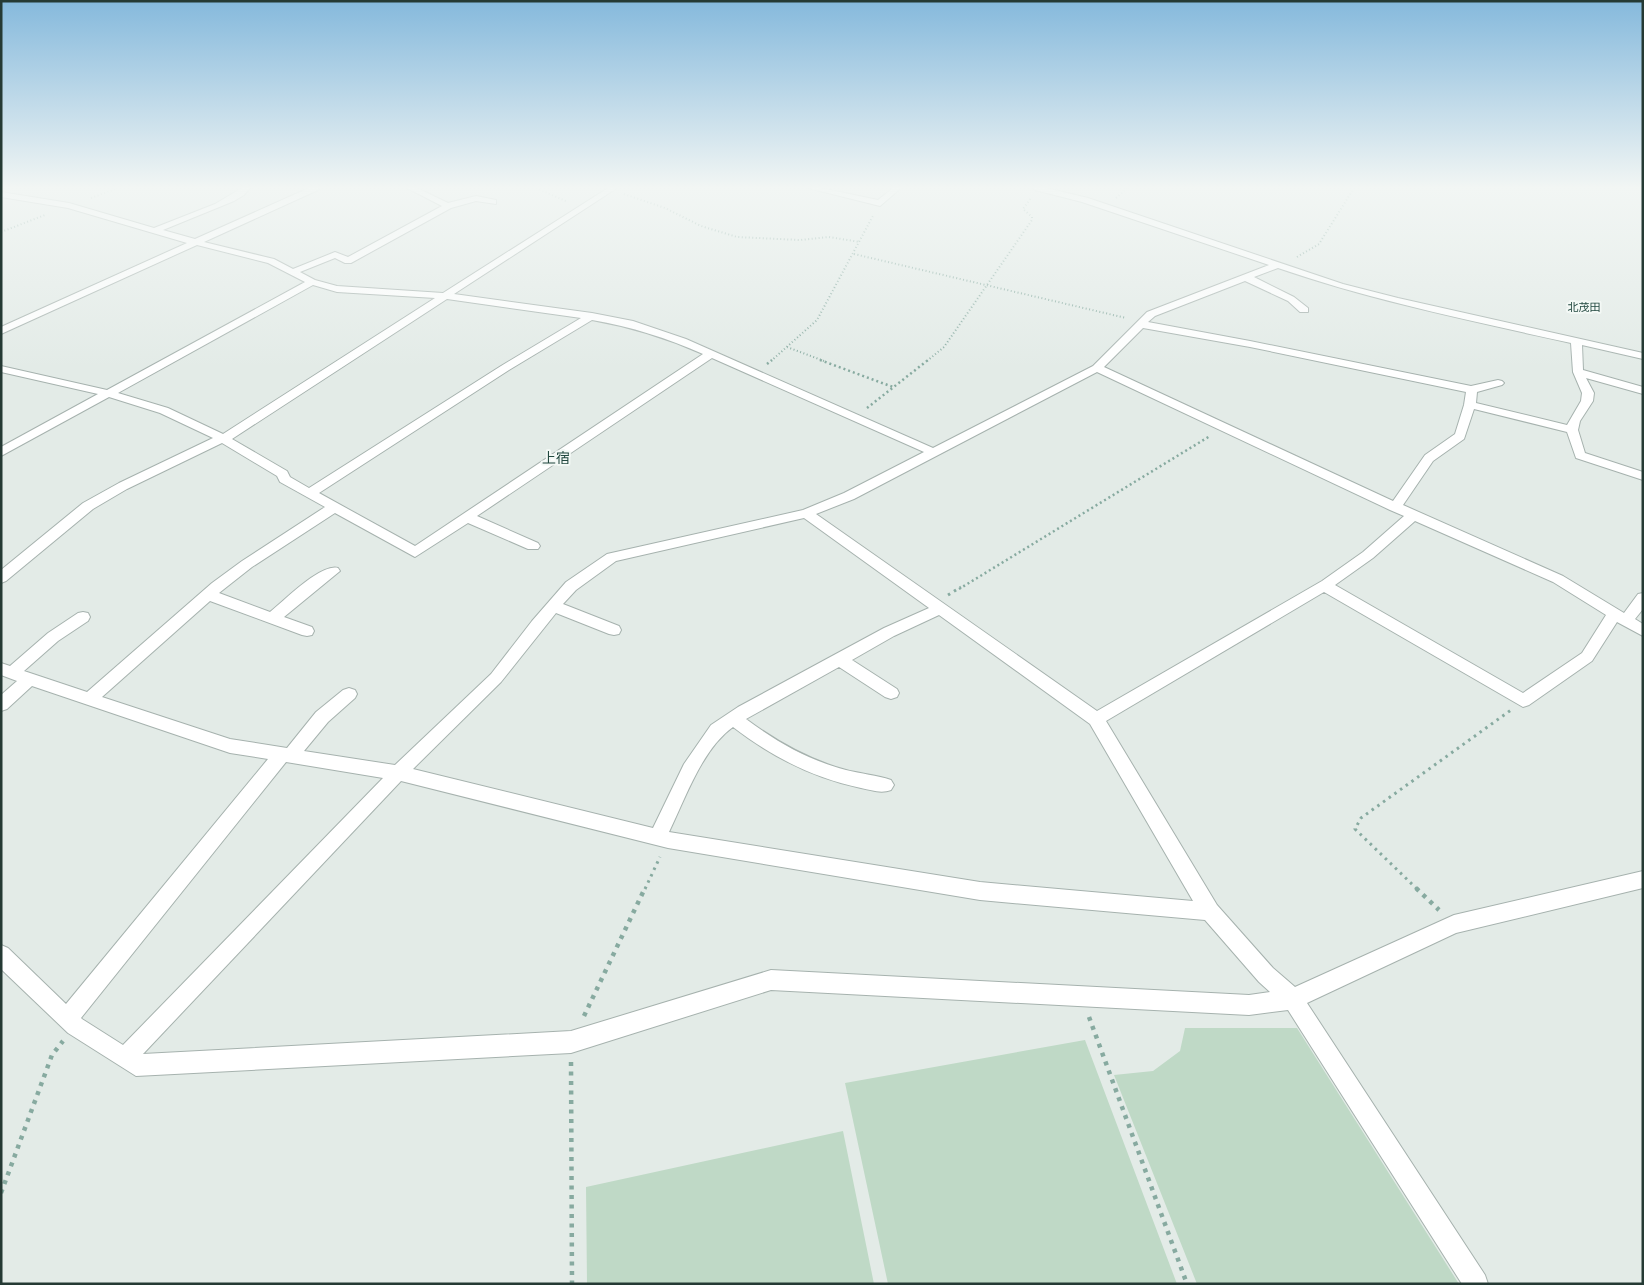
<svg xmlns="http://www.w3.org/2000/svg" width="1644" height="1285" viewBox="0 0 1644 1285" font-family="Roboto,'Noto Sans JP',sans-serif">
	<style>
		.green { fill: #bfd9c6 }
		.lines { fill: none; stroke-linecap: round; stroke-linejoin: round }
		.minor-casing { stroke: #a6b2ae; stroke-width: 2 }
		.path-far3 { stroke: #87aaa0; stroke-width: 2; stroke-dasharray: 1 2.5; stroke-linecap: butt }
		.path-far2 { stroke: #87aaa0; stroke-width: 2.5; stroke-dasharray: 2 3; stroke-linecap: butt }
		.path-far1 { stroke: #87aaa0; stroke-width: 3; stroke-dasharray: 2.5 4.5; stroke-linecap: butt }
		.path { stroke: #87aaa0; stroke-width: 4.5; stroke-dasharray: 4 5.5; stroke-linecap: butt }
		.minor { fill: #fff; fill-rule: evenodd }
		.labels { text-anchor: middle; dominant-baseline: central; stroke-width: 4; stroke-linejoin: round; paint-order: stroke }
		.far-neighbourhood-label { font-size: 11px; fill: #234940; stroke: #f3f8f5 }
		.neighbourhood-label { font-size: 14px; fill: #234940; stroke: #f3f8f5 }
	</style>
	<rect width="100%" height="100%" fill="#e3ebe7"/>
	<path class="green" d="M1185,1028H1297L1459,1284H1197L1114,1075L1153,1071L1180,1051Z
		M1085,1040L1177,1284H888L845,1083Z
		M843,1131L874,1284H587L586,1187Z"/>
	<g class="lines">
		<g class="minor-casing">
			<path id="minor" d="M242,188H250L244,195L234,201L163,230L195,239L309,188H319L318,190L204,242L274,259L293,269L335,252L348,257L442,206L407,188H417L448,203L476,196L496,200V204L476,201L451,208L351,263H345L335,258L300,272L315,280L337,286L443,293L608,188H617L454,294L592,313L633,321L686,339L933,448L1093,366L1147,312L1269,265L1082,202L1035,190L1034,188H1046L1088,198L1343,284L1398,298L1643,353V359L1582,345L1583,370L1643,387V394L1586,378L1594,393L1593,401L1580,421L1578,430L1585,453L1643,472V480L1576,458L1567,432L1474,409L1464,439L1433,461L1403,505L1563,576L1624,613L1638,594L1643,593V609L1635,619L1643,624V636L1617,622L1592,661L1529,705L1523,707L1324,592L1106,721L1217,905L1273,968L1295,987L1454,915L1643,871V888L1456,933L1307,1003L1485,1275L1488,1284H1462L1288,1010L1249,1015L771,990L571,1053L136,1076L68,1033L1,969V945L8,948L66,1004L268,759L230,753L32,686L7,709L1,711V695L17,681L1,675V663L10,666L48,633L78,613L83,612L88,613L90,617L88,621L58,641L24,671L87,692L212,583L242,561L325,507L280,482L277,476L222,443L127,489L93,509L6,581L1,583V570L83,503L119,483L213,438L160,413L109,397L1,456V447L98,394L1,372V366L107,390L305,282L268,263L197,245L1,334V327L187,243L68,208L1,197V192L69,203L154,228L215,204ZM1278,268C1374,301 1472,321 1571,343L1573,372L1582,393L1581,401L1567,425L1476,403L1477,392L1502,385L1504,383L1502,381L1498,380L1471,386L1250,341L1148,322L1155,316L1245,281L1288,301L1300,312H1308V308L1294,297L1254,277ZM313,285L337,292L435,298L223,434L168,408L118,393ZM447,299L581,318L501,366L309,488L290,477L287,471L232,439ZM592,320C632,327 667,338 703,354L415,546L319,493L509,370ZM1143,328L1250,347L1466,392L1464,405L1455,434L1425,455L1393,501L1104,367ZM712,358L924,452L844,493L803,510L607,554L566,582L532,621L491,674L395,765L304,751L328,722L355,698L357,694L355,690L349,688L343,690L316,712L287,748L230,739L102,697L210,601L302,635L307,636L312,635L314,631L312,627L284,617L340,571L338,568C321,563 284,601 270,612L219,593L252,567L335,513L415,557L468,523L528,549H538L540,546L538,543L477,516ZM1097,372L1390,510L1404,516L1363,552L1322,581L1097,711L816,514L854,499ZM804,518L929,608L884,628L834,655L738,707L711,725L684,764L653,828L413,769L501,682L556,613L609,634L614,635L619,634L621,630L619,626L563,604L576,590L616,561ZM1415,521L1553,582L1606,615L1582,653L1523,693L1335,585L1373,558ZM939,615L1090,724L1193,901L980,882L669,832C685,799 702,749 733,727C772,757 813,778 861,788C871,790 881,794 891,790L894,785L891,780C877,775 861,774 846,770C808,760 777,742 746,719L839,667L885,697L891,699L897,697L899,693L897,689L852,660L894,636ZM286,762L383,778L123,1045L82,1019L81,1018ZM401,781L668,848L980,900L1205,920L1259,982L1270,992L1249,995L771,970L571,1031L143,1054Z
				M808,188H821L878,200L893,188H901L880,206Z"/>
		</g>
		<path class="path-far3" d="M536,188L568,202
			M624,194L665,208L701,226L737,237L800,240L829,237L860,242
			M91,198L118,188
			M1116,198L1127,188
			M1,232L45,215
			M854,254L1126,318
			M1297,257L1319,244L1354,188
			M787,347L824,361
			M771,361L817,320L874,214
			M927,361L944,347L1032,220V217L1023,209L1031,198"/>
		<path class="path-far2" d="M820,360L893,387
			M767,364L772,360
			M867,408L928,360
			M959,589L1210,436"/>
		<path class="path-far1" d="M948,595L961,587
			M645,889L660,857
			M1417,889L1355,829L1361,818L1511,710"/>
		<path class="path" d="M1416,888L1439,910
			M584,1016L645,888
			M1089,1017L1187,1284
			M571,1062L572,1284
			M1,1193L52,1055L63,1041"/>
		<use href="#minor" class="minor"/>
	</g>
	<linearGradient id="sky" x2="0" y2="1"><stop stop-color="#85b9dc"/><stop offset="0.51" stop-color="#f2f6f4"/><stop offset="1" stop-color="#f2f6f4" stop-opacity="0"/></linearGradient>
	<rect width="1644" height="368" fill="url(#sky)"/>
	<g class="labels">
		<g class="far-neighbourhood-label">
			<text x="1584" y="307">北茂田</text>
		</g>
		<g class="neighbourhood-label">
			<text x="556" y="458">上宿</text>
		</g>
	</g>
	<rect width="1644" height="1285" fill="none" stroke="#253a34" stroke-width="5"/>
</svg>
